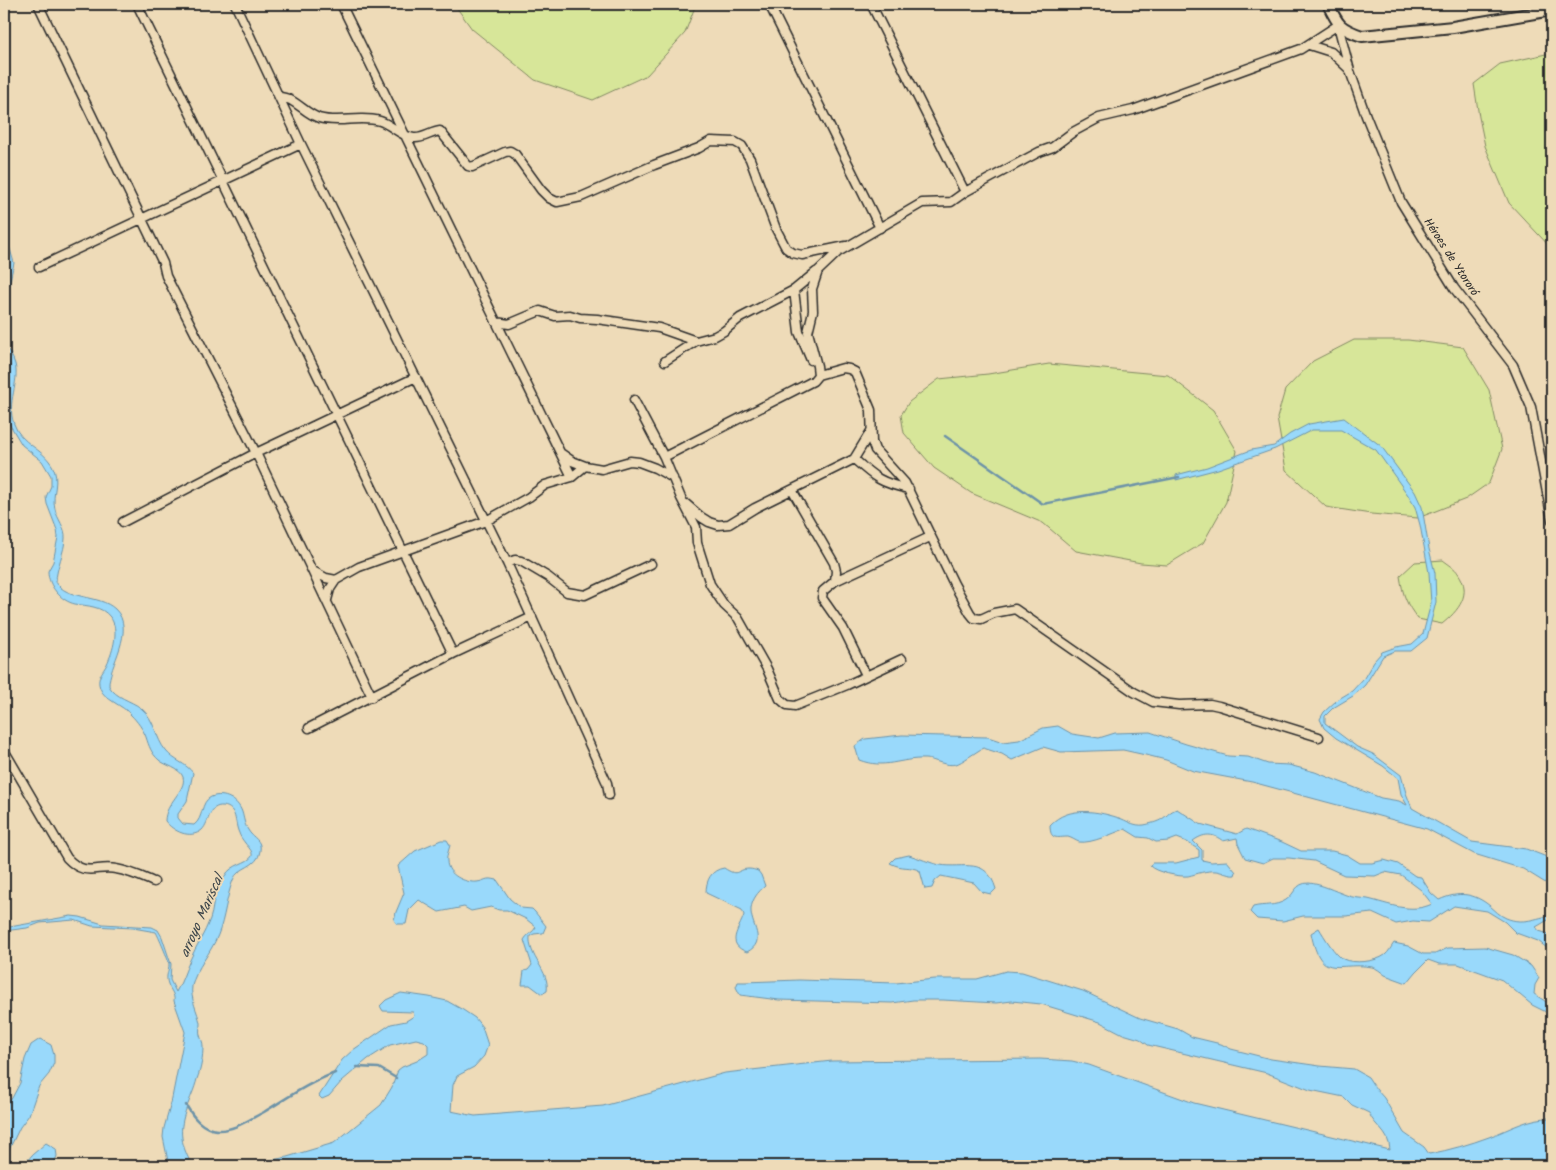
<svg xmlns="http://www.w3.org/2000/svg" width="1556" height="1170" viewBox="0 0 1556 1170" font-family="Kalam,sans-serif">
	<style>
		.green { fill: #d7e699; stroke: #818862 }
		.water { fill: #99d9fb; stroke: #6d93a8 }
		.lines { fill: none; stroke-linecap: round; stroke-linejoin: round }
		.stream { stroke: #6d93a8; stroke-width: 2.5 }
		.minor-casing { stroke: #2b2b2b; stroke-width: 11 }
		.secondary-casing { stroke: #2b2b2b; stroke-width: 14 }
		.minor { stroke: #eedbb8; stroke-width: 8 }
		.secondary { stroke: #eedbb8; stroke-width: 10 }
		.labels { text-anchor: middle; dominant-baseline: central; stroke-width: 4; stroke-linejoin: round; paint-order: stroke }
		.street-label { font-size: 12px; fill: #2b2b2b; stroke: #eedbb8 }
		.water-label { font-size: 14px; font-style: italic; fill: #3c454a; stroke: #eedbb8 }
	</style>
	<rect width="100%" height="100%" fill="#eedbb8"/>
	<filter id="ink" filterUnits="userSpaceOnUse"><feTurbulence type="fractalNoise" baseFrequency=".02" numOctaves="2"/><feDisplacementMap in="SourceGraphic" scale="10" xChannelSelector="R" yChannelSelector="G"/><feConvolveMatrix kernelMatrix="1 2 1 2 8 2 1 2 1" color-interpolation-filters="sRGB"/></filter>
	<g filter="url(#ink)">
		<path class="green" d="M454,4H696L685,33L647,75L593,100L535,80L472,29Z
			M1546,54L1552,56V249L1509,203L1485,146L1479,117L1474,84L1500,64Z
			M1354,340H1408L1463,347L1489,390L1502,449L1489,483L1466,499L1418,518L1371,514L1326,507L1286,470L1277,418L1285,390L1313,361Z
			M1049,364L1168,375L1213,410L1237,451L1226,502L1203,543L1167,565L1141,563L1076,551L1043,523L971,493L934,468L904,433L901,415L909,402L939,379L988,374Z
			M1443,560C1448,564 1455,568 1458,573C1473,594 1458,611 1442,624L1418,619C1406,604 1403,595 1400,576L1415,562Z"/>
		<path class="water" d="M4,241L10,249L14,263L4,307C4,295 8,283 8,272C8,261 4,252 4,241Z
			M4,344C8,350 13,357 15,364C20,383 6,402 14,424C21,444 42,448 52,465C61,482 51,492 55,509C57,519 66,528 65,538C65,551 56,568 56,582C66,600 99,594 115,609C137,630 108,666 109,686C116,698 130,700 141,708C155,719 155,738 166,751C174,761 186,763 193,773L187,801L178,814V818L183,824L194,825C204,818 200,802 211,797C224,792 238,800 242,812C244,818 244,824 248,830C253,839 262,839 260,851C258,868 238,866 233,880C226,898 225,918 218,935C211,953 196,968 192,986C190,999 198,1012 200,1023C200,1027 199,1031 200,1035C201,1039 203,1042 203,1046C203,1057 201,1069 197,1079C192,1099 179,1117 182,1138C183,1148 188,1157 192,1166H169L163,1137L164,1128L171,1103L185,1032L174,1001C175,994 170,990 168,984C165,976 169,971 169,964C169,961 158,935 156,932L133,928L92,926L74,920L40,923L27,928L4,931V928L71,916L80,917L103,924L152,927L158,930L162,937L171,964L170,980L176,992C182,982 185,971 190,960C196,946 205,933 210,919C213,911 213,901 216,893C218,887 222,881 225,876C231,864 249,863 252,856C253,851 248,847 245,843C243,840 240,837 239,833C234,823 238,808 223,806C208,805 210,822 202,830C190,840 173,831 165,821C165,803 187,790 183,777C180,768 166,766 159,760C151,753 149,746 146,737C143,729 137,721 131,715C123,705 104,700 100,688C96,677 103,672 107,664C113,651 120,629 110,617C102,606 87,606 75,604C61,601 48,586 48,571L53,562L58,537L57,530L47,504L46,497L51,486V476L42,461L22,445L7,420L5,401L10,365L4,352Z
			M1344,418L1381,446L1415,492L1422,507L1429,549L1435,573L1436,602L1427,638L1411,651H1395L1383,656L1365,685L1353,696L1333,708L1325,716V723L1357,747L1373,754L1401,775L1406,793L1412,808L1472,842L1526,849L1552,859V887L1523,869L1474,854L1427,829L1252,782L1193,771L1166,760L1150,756L1123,750L1061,752L1043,747L1012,760L1002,754L983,748C977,751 961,763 956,764C946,767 934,759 925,759C900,758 885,770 859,760L855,746L865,739L902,735L988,737L1003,742L1019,740L1043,728L1058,726L1072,734L1099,738L1115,733L1150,732L1186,744L1228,756L1248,757L1268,764L1289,765L1315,772L1381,798L1399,801L1407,805L1401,794L1398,778L1383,766L1336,738L1324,728L1320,719L1324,712L1337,700L1352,691L1364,678L1374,661L1382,652L1396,647L1412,644L1423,634L1431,603L1429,573L1420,525L1415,507L1408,495L1376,450L1341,430H1312L1275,449L1218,469L1176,480V475L1207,467L1251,450L1274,446L1290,434L1309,424Z
			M1177,809L1200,824L1237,834L1246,829L1282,842L1301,851H1332L1347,855L1360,863H1372L1384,860L1398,864L1415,876L1421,877L1431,893L1439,900C1459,891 1474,893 1490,906C1496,911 1499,915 1506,918C1523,925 1536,918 1552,915V921L1548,920L1536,927L1539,931L1552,935V952L1538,941L1516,933L1505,922L1487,911L1454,906L1429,922L1413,921L1396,924L1372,913L1346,916H1303L1283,921L1257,919L1250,912L1253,907C1264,904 1275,907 1286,900C1295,894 1295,883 1309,883C1321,884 1335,891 1346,895C1353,898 1361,898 1368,899C1389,904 1411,914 1432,904L1421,890L1401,875L1385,872L1375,876L1344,875L1314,861L1289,858H1273L1263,863L1245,858L1238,844L1237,838L1223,841C1213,833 1204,833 1193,841L1202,850V860L1211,862L1227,861L1236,872L1235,875C1229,876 1223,872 1216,871C1206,870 1197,874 1188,876C1179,877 1155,872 1150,866L1152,863H1176L1199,857V850L1187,842L1177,838L1169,841L1156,842L1148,838L1138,837L1125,829C1113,833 1092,844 1079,842C1076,841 1072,838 1068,837C1057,837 1050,841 1050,825C1068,805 1099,811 1122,819C1129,822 1135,826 1144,825C1149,824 1158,822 1162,819C1168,815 1170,811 1177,809Z
			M441,840H447L450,845C449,850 446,856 447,861C447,875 465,883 477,882C486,881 485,877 497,880L510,899L521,908L532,909L535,912L546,926L543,933L534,934L530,936C528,958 550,970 547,991L542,994L530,985H522L524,971L528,970L532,965L524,940C527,934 533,933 536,927L526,919L507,910H499L491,907L471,911L464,907L439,912L419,900L409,910L406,924H397L394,920L396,912L404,893L398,866L415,851Z
			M909,855C919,858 930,863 940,865C964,869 986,856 996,889L991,894L982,892L974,883L941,876L935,881L932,888L925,889L920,871C910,865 903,870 890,863L895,858Z
			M724,868C739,878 736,869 749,869C752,869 755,870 758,871L761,875L765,886C758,892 752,899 751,909C750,925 768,941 747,952C725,944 739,930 744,915L742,910L706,893C706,880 711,870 724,868Z
			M1319,928C1324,936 1335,955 1343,959C1353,964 1376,962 1385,955C1389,952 1391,947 1394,943L1408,946L1423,954H1435L1448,948L1485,947L1513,955L1531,966L1539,978L1535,985L1534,994L1548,1003L1552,1002V1015L1532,1005L1502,980L1458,964H1439L1428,960L1416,972L1407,983C1400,980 1392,978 1385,975C1381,972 1377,968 1372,967C1337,961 1321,982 1311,933Z
			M1006,971L1022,972L1083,991L1140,1018L1178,1029L1192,1037L1221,1044L1231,1049L1271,1059L1320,1066L1354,1069L1368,1077L1376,1089L1384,1098L1404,1133L1424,1147L1429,1154C1450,1150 1470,1144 1489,1137C1510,1129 1530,1117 1552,1118V1166H244L287,1157L334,1143L381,1105L392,1087L398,1070L402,1067L417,1061L428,1054V1045L424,1041L416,1039L390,1045L368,1059L342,1081L329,1096L322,1099L319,1096L342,1060L353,1050L391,1024L406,1021L414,1016L413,1012L383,1011L380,1006L386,1000L401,993L429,997L447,1001L463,1010L475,1018L482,1027L488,1045L484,1056L474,1067L457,1076L453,1085L451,1111L475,1116L603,1106L725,1073L832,1061L1040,1059L1072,1061L1089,1065L1194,1103L1390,1150C1389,1131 1375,1128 1369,1113L1352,1105L1344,1097L1310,1090L1267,1073L1148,1045L1140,1039L1123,1034L1100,1022L1041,1004L1012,1001L996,1003L943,1000H913L892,1003L779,1000L740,995L736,987L738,982H745L799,980L896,983L935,979H977Z
			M40,1039L51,1045L54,1055V1063L49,1074L39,1086L29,1115L20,1127L4,1160V1108L12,1098L20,1083L25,1059L31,1045Z
			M46,1143L56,1149L57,1156L53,1166H23L32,1155Z"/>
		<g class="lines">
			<path class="stream" d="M945,436L1043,504L1179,477
				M357,1067L379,1068L396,1078
				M186,1105C193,1117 202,1129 217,1130C234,1131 250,1119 264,1112C287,1098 310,1082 335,1073"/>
			<g class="minor-casing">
				<path id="minor" d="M38,4L163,263L166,276L256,453L372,697
					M137,4L453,654
					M235,4L301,144L507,563L607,783L609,795
					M341,4L572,477
					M769,4L880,228
					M871,4L965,192
					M1309,45L1331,52L1349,69
					M279,97C294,97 304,113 319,118C339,124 360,115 380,121C392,125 402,137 414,138C423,139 431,132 440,131L468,166L472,167L505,152L510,151L515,154L541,190L549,198L557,202L581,197L654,165L699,148L711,141L735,142L742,146L750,159L776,229L786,248L793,253L802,255L846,246
					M39,267L301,144
					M496,322L509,324L540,311L555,316L570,315L580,318L597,319L659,328L696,341
					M811,360L799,332L794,290L816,272
					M665,361L696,341L715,336L724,331L740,318L794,290
					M818,375L817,366L808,332L813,311L812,289L818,271L838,252L922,203L951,202L965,192L998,174L1039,152L1053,147L1073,132L1099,118L1133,110L1301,49L1338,25L1350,71L1366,116L1401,202L1454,288L1513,365L1531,407L1552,520
					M634,400L664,457L681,498L696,527L697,543L710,584L724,605L738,618L767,669L780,699L787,705L795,706L847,685L902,659
					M562,454L572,461L585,466
					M664,457L813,381L818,375L843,368L849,369L855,372L871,410L872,442L875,450L905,483L954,584L970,613L974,618L981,619L994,613L1015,609L1134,692L1153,702L1179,705L1210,704L1219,706L1319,737
					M854,459C875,478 881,483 909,489
					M792,490L834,563L836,571L835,581
					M686,504L701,517L709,522L718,525L729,524L755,508L854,459L871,431
					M123,522L256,453L416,377
					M507,563L515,560L521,561L548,577L567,592L585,595L651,564
					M313,571L326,578L336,580
					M327,600L330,589L336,580L359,567L486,521L529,497L545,485L572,477L585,466L602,469L630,461L639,462L655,468L673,478
					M866,675L843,628L822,598L823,591L835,581L930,537
					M309,728L453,654L532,617
					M4,750L67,858C86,878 96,865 116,869C129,871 142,877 154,882"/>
			</g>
			<g class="secondary-casing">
				<path id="secondary" d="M1328,4C1338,25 1339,28 1362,36L1453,27L1552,10"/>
			</g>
			<use href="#minor" class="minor"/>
			<use href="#secondary" class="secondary"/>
		</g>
	</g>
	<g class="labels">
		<g class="street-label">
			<text transform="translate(1451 257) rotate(57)">Héroes de Ytororó</text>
		</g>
		<g class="water-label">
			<text transform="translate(202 916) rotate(-66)">arroyo Mariscal</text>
		</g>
	</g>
	<rect width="1556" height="1170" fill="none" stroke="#eedbb8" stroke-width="20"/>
	<rect x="10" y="10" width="1536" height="1150" fill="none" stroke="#2b2b2b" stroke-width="2" filter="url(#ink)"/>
</svg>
